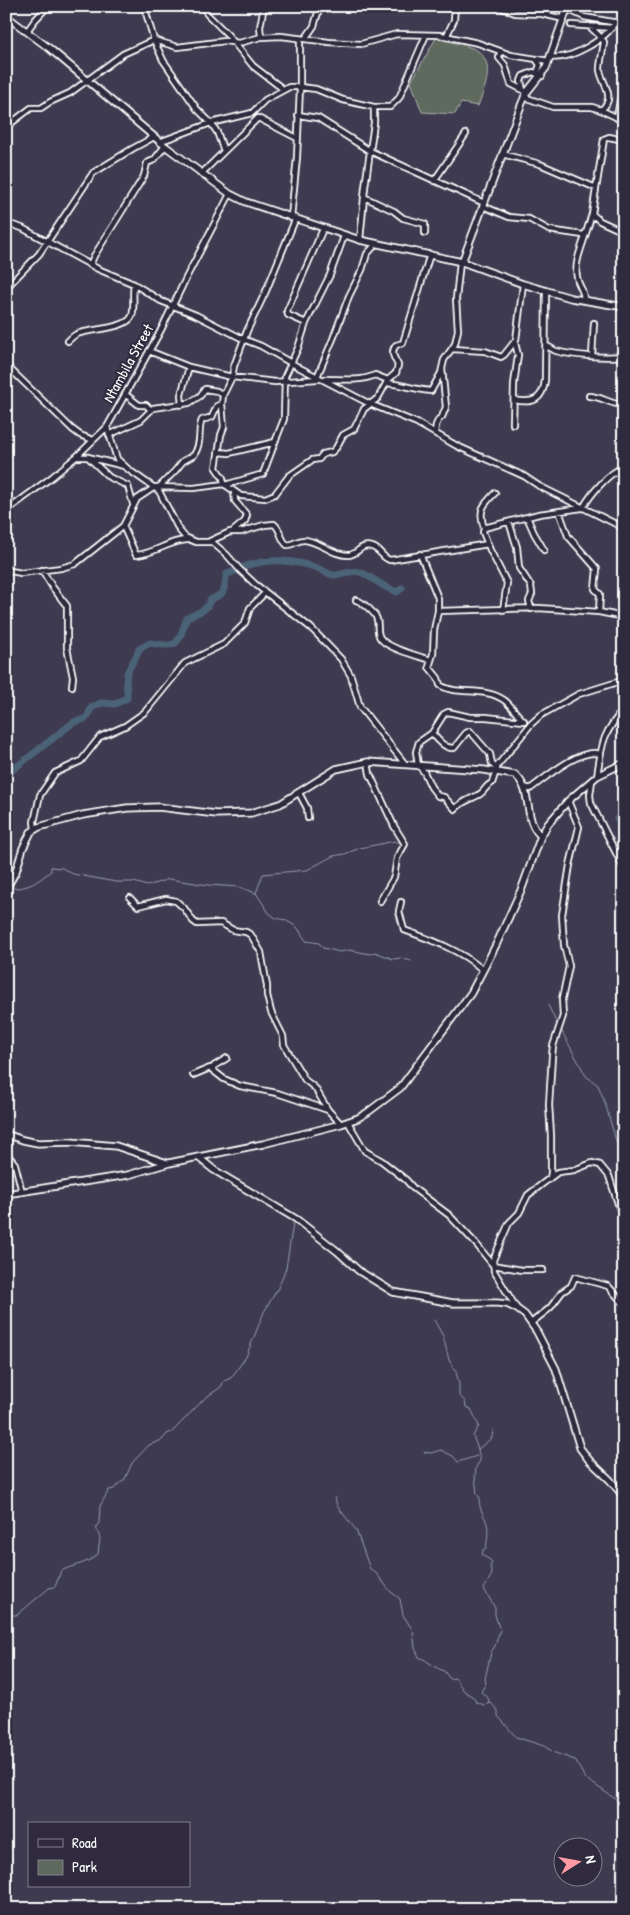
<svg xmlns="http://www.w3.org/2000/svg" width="630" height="1915" viewBox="0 0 630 1915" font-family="'Patrick Hand',sans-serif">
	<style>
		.green { fill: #5f6a5e; stroke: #afb4ae }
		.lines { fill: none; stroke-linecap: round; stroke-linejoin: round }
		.stream { stroke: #94a1ad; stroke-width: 1 }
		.river { stroke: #4c6377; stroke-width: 7 }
		.minor-casing { stroke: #fff; stroke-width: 8 }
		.tertiary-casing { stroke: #fff; stroke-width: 9 }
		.minor { stroke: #2f2a3d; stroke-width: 4.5 }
		.tertiary { stroke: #2f2a3d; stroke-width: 5.5 }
		.labels { text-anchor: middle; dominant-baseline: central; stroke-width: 4; stroke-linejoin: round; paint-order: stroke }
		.street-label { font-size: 15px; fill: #fff; stroke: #2f2a3d }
	</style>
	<rect width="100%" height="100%" fill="#3e3a50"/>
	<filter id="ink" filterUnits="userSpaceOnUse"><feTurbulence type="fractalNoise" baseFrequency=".02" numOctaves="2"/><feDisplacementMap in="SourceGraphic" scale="10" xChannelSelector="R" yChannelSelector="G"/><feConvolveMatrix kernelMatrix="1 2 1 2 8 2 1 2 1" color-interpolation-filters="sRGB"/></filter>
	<g filter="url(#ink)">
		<path class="green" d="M436,38C446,41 471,46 478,51C496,64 484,90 478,106L461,103L455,114L422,112L411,82Z"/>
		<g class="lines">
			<path class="stream" d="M10,888C29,889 37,882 51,871V867L62,868L73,874L116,882H134L147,886L169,879L208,885L239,887L256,893L269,913L276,918L285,920L297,927L306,941L319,943L323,948L340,952L349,950L370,954L375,952L393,959L401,958L411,961
				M256,893L263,874L307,870L333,856L345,854L360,848L395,841L400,843
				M548,1005L557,1024
				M561,1030L586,1076L598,1085L604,1100L617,1144L624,1154
				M6,1107L9,1110
				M434,1320L443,1336L449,1360L456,1372L459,1384V1396L465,1401L466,1407L471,1409L479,1426L473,1436L478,1449
				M493,1429L492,1438L478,1449L480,1461L476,1467L475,1476L477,1494L480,1498C477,1507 485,1515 487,1524C489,1531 487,1541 486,1548L483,1550L482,1555L490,1560L492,1563L490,1566L492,1574L484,1589L495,1608V1615L499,1627
				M424,1452L431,1453L441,1450L453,1456L458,1462L477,1456
				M335,1497L337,1506L356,1530L370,1569L376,1573L390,1591L400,1599L403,1615L412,1629
				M6,1621L12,1615H17L49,1588L55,1587L61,1571C75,1564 86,1565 98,1554L100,1538L96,1527L99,1523L100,1506L109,1490L114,1489L125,1479L132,1463L149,1445L162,1440L167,1434L172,1432L205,1398L221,1387L224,1381L231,1378L246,1357L264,1312L278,1288L286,1268L293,1224
				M413,1632L415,1648L419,1657C429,1661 434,1668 444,1671L450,1679L455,1678L464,1691L473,1697L476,1702L484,1705L491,1703L498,1711V1716L516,1737L544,1746L555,1753L575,1760L585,1778L624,1805
				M489,1702L488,1698L481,1692L486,1683L485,1679L491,1652L495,1646L500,1630"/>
			<path class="river" d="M240,568C267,558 287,559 315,567C321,569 327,574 333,575C342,576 351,569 360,572C373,577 383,588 397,592L402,588
				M6,775L74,722C85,720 88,719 91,708L101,703L115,704L127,698C128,689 124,680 128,671C131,663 137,658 139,649L150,643C180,649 177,644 187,618C197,612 207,612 210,600C214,598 218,596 221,594C227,589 224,581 227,574L238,570
				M617,819L624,828"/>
			<g class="minor-casing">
				<path id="minor" d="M144,6L154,40L163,60L197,109L211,123L252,113L265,100L289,87H300L316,89L343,100L374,107H390L399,98L426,35
					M204,6L207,14L227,34L253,66L283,89
					M428,6L455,8
					M497,6L515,13L542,14L564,19
					M567,9L584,17L624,24
					M571,25L612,28
					M27,31L35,20L48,6
					M261,37L260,27L264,6
					M446,37L454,20L455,6
					M305,39L314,26L320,6
					M500,52L499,58L505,65L511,84L527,92
					M551,57C569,61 607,39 615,22
					M536,59L540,65L537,73
					M523,90L521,81L523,76L533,72L542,76
					M524,97L553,107H592L601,110C617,97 602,84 600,70C600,61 603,51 604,42C602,37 593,30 589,26
					M601,110L624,121
					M298,115L318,118L370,151L484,203
					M617,118L620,100L624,90
					M6,127L31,108H41L50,102L70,93L123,54L154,40L177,47L225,41L239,43L261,37L281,36L329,42L361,44L397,34L440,35L478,43L511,55L549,61
					M624,140L609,137L604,139L592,214L600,221L624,232
					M159,142L211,123L217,132L224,151
					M502,154L540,164L596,188
					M201,174L258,118L297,138
					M434,181L466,134
					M364,197L394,211L403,218L425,224V233
					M483,206L509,217L529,219L549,230L583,235L586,233L592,214
					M291,218L297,157L300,87V39
					M6,223L22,228L98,269L134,284L161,301L196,315L243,339L261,346L300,368L370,404L417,423L457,446L524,476L539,486L624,528
					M360,240L365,187L374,123V107
					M90,265L94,256L144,176L147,163L154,160L165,146
					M6,288L39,254L93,173L132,149L154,137
					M584,300C584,288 578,287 577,277C574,263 582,247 586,233
					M306,323L288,315L287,311L323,229
					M68,341C71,338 74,335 77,334C89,329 127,329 132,316C135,307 132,294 134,284
					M546,346C550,347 553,350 556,351C575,356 605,358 624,356
					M452,349L485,351L501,357L504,355L516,340L523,284
					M149,351L189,367L232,377L275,382L317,379
					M592,356L594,323
					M6,365L72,429L80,435L93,440
					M317,377L333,339L349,296L362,270L367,254L376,244
					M325,379C342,379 360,382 375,375L388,380
					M386,383C402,384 416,390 431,391L441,373L444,360L455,344L458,330L456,299L460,262
					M125,394L139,405H146L151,410
					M589,396C601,396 611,405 624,405
					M514,400C533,404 543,400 545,380L546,291
					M182,405L181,395L189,367
					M513,424L514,384L518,355L515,343
					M107,427L117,459L129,470L159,491L179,530L185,537L196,542H212L227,555L240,570L255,584L311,628L341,659L351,676L360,707L405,764
					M435,433L436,425L439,419L442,417L446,407L442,369
					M109,435L141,420L153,408L189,403L200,396L205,389L217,391L223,395
					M218,452L229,453L275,442L284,419L285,376L298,348L306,323L330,275L344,236
					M76,457H88L124,466
					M88,457L109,477L128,486L133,504
					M224,484L223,478L216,468L221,435L224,427L222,404L223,395L232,377L234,366L247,331L266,291L295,220
					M225,485L263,474L275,442
					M160,486L175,471L183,461L194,455C203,441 197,430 202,420L212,417L217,406L222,404
					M583,508C590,495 609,472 624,467
					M6,511L52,477L76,457L107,427L161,330L187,276L230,194
					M559,511L568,536L597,569L595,589L600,594L599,612
					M527,517L534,533L544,550
					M509,522L517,547L519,568L531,586L532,594L529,601L531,609
					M123,526L136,555C155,554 172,539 189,540
					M484,528C478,510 483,505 495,493
					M232,532L245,521L247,515L235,501L234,492
					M210,541L230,532H241L264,525L274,524C281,529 280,539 287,545C294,545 298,539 305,540C321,542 332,555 348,555C358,555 360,543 372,547C380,549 382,558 390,560L488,544
					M420,554L438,598V611L434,630L433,654L429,667L438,678L440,685C456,696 484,686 504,700C512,706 516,714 523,720
					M6,568L11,571L21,573L61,568L75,564L123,526L137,499L155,487L194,488L224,484L241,496L265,498L275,494L289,476L312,460L319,459L323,454L332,452L336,448L343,435L354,429L364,409L378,398L388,380L396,373L398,365C394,357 390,353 396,345L403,343L430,254
					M42,570L53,588L67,606V648L73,677L72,686
					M356,600C361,601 374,612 376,617C380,624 375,632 381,639C389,649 418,656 431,660
					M503,610L507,583L490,550L483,532L484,528L539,514L582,508
					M438,611L538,608L599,612L624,617
					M524,721L486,717H470L448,712L444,714L432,733L419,742L416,752L418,765L424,772L431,787L438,796L444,797L455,809C462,801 472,799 480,794C485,791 485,786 492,783L498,765L531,724L541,715L579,694L624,680
					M432,733C438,740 445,749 454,748L466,733L470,731L490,754L492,764L496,768
					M368,762L370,774L394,826L405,844L397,858L394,877L380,901
					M597,776C602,744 602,734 624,709
					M592,781L590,795L591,803L624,869
					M524,787L530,789C545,778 581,747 600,754
					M299,793L307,808L308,818
					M35,829L34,822L40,795L55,773L81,761L100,737L125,726L145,712L185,663L224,644L245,623L250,608L265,593
					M130,898L138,906L166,899L176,901L184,908L193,921L197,924L221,923L233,930L246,932L251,935L261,952L267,986V995L271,1012L283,1036L284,1045L305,1080L315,1088L328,1110
					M401,902L399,911L404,930C432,940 460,950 483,970
					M212,1069L214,1066L227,1058
					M193,1075L210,1068L224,1079L240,1086L277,1093L328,1110L341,1124
					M348,1122L365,1151L382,1161L406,1180L413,1188L449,1215L477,1245L493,1265L522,1270H543
					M9,1136L7,1154L15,1164L22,1192
					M550,1178L558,1172L574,1170L592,1163L600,1165L609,1176L621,1213V1234L624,1245
					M517,1309L494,1271L493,1260L509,1223L519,1213L528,1195L550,1178L551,1173V1136L549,1105L552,1056L553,1046L563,1016L562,999L569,966L564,945L562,915L570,865L579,827L568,801
					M531,1323L550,1308L562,1292L571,1286L575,1277L608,1286L624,1304"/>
			</g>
			<g class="tertiary-casing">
				<path id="tertiary" d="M6,16L49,48L165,146L230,194L246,202L360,240L462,262L523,284L571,298L624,307
					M462,262L522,103L527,92L546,68L568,6
					M6,889L16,871L23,848L31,832L39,827L83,815L127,808L159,807L216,814L251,813L280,804L336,769L368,762L484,770L515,775C534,790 522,820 541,836
					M6,1134L23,1140L38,1143L70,1142L116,1146L167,1163
					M198,1157L214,1170L296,1219L337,1251L359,1271L393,1292L453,1303H497L507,1304L517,1309L525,1315L537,1332L556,1369L580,1448L589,1460L610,1480L624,1497
					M6,1194L128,1175L169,1163L263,1144L341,1124L358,1118L368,1112L400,1088L471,993L496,945L522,888L541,836L548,824L568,801L597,776L624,763"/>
			</g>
			<use href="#minor" class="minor"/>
			<use href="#tertiary" class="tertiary"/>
		</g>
	</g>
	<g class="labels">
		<g class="street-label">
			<text transform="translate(128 363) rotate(-61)">Ntambila Street</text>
		</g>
	</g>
	<rect width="630" height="1915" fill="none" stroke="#2f2a3d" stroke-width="25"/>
	<rect x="12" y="12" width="605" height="1890" fill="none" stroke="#fff" stroke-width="2" filter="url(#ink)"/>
	<rect x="28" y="1822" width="162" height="65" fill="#2f2a3d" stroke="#827f8b"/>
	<rect x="38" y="1839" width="25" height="8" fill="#2f2a3d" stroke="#827f8b"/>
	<text x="72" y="1848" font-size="15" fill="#ffffff">Road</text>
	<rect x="38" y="1860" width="25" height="15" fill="#5f6a5e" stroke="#827f8b"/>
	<text x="72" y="1872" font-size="15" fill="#ffffff">Park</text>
	<g transform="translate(578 1862) rotate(79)"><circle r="24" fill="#2f2a3d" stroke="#827f8b"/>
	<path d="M0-4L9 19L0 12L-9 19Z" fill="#ff9aa2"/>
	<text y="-8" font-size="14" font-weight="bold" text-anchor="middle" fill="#ffffff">N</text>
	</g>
</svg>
